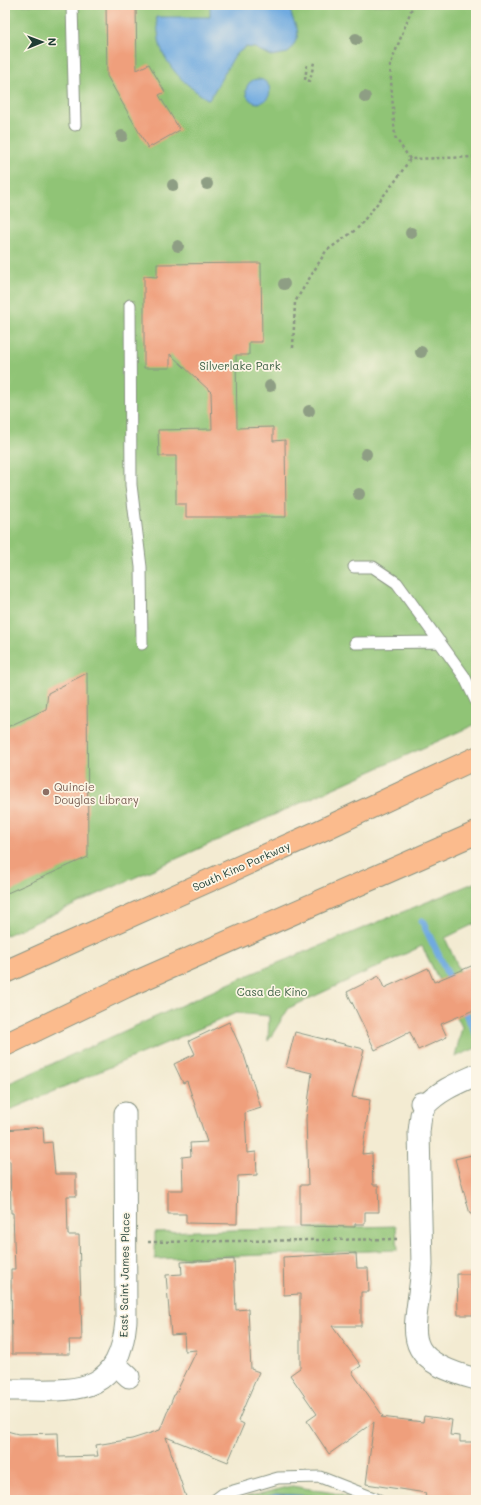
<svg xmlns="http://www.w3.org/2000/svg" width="481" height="1505" viewBox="0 0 481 1505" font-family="Mali,sans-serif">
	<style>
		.green { fill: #90c476; stroke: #588055 }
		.water { fill: #6faae0; stroke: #47748a }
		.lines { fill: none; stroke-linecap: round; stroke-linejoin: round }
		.stream { stroke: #6faae0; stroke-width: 7 }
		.building { fill: #ef9f7b }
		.service-casing { stroke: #899483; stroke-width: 13 }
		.minor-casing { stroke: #899483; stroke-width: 23 }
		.primary-casing { stroke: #899483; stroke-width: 24 }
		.path { stroke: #899483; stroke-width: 2.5; stroke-dasharray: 3 3; stroke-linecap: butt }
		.service { stroke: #fff; stroke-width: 11 }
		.minor { stroke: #fff; stroke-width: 21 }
		.primary { stroke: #fbbb8d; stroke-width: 22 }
		.tree { fill: #8e9e84 }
		.education-dot { fill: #8d6e63; stroke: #fcf5e5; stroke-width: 1.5 }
		.labels { text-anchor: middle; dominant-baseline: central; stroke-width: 3.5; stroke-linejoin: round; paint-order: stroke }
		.park-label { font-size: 11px; fill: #3b5f44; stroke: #fcf5e5 }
		.education-label { font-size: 11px; fill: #785e54; stroke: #fcf5e5; text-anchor: start }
		.street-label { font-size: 11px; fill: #1f3d34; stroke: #fcf5e5 }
	</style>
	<rect width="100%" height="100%" fill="#fcf5e5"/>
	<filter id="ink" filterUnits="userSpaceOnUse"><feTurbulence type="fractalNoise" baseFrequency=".025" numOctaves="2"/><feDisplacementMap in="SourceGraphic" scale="8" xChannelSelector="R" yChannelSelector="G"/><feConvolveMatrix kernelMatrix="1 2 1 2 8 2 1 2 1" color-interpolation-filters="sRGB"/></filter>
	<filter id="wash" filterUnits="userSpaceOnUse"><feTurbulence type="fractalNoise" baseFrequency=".012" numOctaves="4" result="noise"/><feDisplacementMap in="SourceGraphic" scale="16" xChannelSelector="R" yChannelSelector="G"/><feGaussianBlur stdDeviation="0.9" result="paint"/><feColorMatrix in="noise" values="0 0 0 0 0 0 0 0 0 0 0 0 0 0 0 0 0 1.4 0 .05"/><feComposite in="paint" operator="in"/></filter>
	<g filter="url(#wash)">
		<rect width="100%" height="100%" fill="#f3ebd2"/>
		<path class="green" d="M5,5H476V724L5,936Z
			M476,882V923L445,938L476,1007V1048L455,1057L462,1027L422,946L289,1008L268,1041L269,1016L236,1013L5,1112V1085L246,976Z
			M396,1226L398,1250L155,1259V1232Z
			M292,1486L334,1493L355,1500H235Z"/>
		<path class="water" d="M210,5H290C291,29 308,27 288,53L271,56L255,48L246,47L235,55L209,100C189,88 168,70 160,45C158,37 158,26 156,17H210Z
			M246 91a12 12 0 1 1 24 0a12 12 0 1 1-24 0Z
			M276,1494L317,1496L334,1500H252Z"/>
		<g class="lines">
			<path class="stream" d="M422,921L452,983
				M462,1005L476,1034"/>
		</g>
		<g id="blocks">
			<path class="building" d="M106,5H136L137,70L149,64L165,92L159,95L180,130L148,148L107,76Z
				M261,263L262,342H249V355H236L237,428L273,427V441L285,440L286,517H186V504H176V456H159L158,430L212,429L211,392L170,354V368H144V276L157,277V264Z
				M87,673L88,857L5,894V728L46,709L48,693Z
				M476,964V1009L441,1024L447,1037L418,1050L410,1032L375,1050L347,992L379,976L384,988L428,968L434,982Z
				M229,1022L244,1055L261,1108L245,1113L247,1153L256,1152L257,1175L238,1176L237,1224L186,1223V1214H168V1190H183L182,1157L191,1156L190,1143L207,1142L187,1081L183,1083L174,1064L195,1054L189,1041Z
				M295,1032L364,1049L352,1097L370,1100L362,1154L372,1153L373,1185H378L379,1212H365V1224H355V1227L300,1226V1185H308L306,1118L312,1073L286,1067Z
				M43,1127L44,1143L52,1142L55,1174H76V1196H67L68,1235H79L82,1340H69L70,1354H12L11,1269H15L13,1213H11L10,1161H5V1130Z
				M476,1154V1213L470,1214L455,1159Z
				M356,1253L357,1268H368L369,1292H361V1326H332L361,1366L352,1372L383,1416L381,1417L423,1422L424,1416L452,1420L450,1435L460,1436V1442H476V1497H452V1500H444L425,1497L426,1493L366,1484L374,1422L329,1454L307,1421L317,1414L290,1375L300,1368V1294L284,1295L283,1257Z
				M234,1259L236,1310L248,1309L251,1369L259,1372L238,1421L244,1424L228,1462L166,1437L187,1500H5V1441H8L7,1431L18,1434L58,1433L59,1457L98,1456L96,1445L132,1439L160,1430L174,1395H175L197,1350L185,1351L184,1334L171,1335L166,1275L182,1274L181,1262Z
				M457,1274H476V1315H458Z"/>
		</g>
	</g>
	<g filter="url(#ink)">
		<use href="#blocks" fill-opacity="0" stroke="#899483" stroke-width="1"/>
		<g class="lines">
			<g class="service-casing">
				<path id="service" d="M72,5L75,125
					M130,305L131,485L141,567L142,644
					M354,567H373L397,583L464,676L476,701
					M355,643L440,642
					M215,1500L223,1494L278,1478L320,1477L379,1500"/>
			</g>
			<g class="minor-casing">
				<path id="minor" d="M421,1103L425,1106C438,1091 458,1083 476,1075
					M425,1106L421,1115L419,1132L422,1265C418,1332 393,1357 476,1379
					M115,1364L129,1377
					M5,1390C69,1389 119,1402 126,1321L125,1113"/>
			</g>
			<g class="primary-casing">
				<path id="primary" d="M5,972L320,831L476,758
					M5,1045L125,987L476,833"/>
			</g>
			<path class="path" d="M307,65L305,80L310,81L314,62
				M410,159L395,137L390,66L413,5
				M293,348L295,302L326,251L357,229L396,180L410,159L476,157
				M148,1242L399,1239"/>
			<use href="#service" class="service"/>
			<use href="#minor" class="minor"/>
			<use href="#primary" class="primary"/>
		</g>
		<g class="tree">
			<circle cx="356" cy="39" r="6"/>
			<circle cx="365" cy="97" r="6"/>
			<circle cx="122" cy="136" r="6"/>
			<circle cx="207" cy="184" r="6"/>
			<circle cx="173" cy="185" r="6"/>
			<circle cx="411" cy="233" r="6"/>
			<circle cx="178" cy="246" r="6"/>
			<circle cx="284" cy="284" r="6"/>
			<circle cx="421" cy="352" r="6"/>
			<circle cx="270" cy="386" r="6"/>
			<circle cx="309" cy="411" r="6"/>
			<circle cx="366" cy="454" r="6"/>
			<circle cx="359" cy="494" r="6"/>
		</g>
	</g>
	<circle class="education-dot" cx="46" cy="792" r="4"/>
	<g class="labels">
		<g class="park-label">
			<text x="240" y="365">Silverlake Park</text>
			<text x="272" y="991">Casa de Kino</text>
		</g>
		<g class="education-label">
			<text x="54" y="786">Quincie<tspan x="54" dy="13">Douglas Library</tspan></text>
		</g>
		<g class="street-label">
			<text transform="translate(241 866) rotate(-24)">South Kino Parkway</text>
			<text transform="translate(124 1275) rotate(-89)">East Saint James Place</text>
		</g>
	</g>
	<rect width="481" height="1505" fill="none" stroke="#fcf5e5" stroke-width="20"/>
	<g transform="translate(42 42) rotate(89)" stroke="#fcf5e5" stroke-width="3" paint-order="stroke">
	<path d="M0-3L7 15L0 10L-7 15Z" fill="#1f3d34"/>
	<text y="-6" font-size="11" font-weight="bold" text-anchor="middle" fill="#1f3d34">N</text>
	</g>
</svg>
